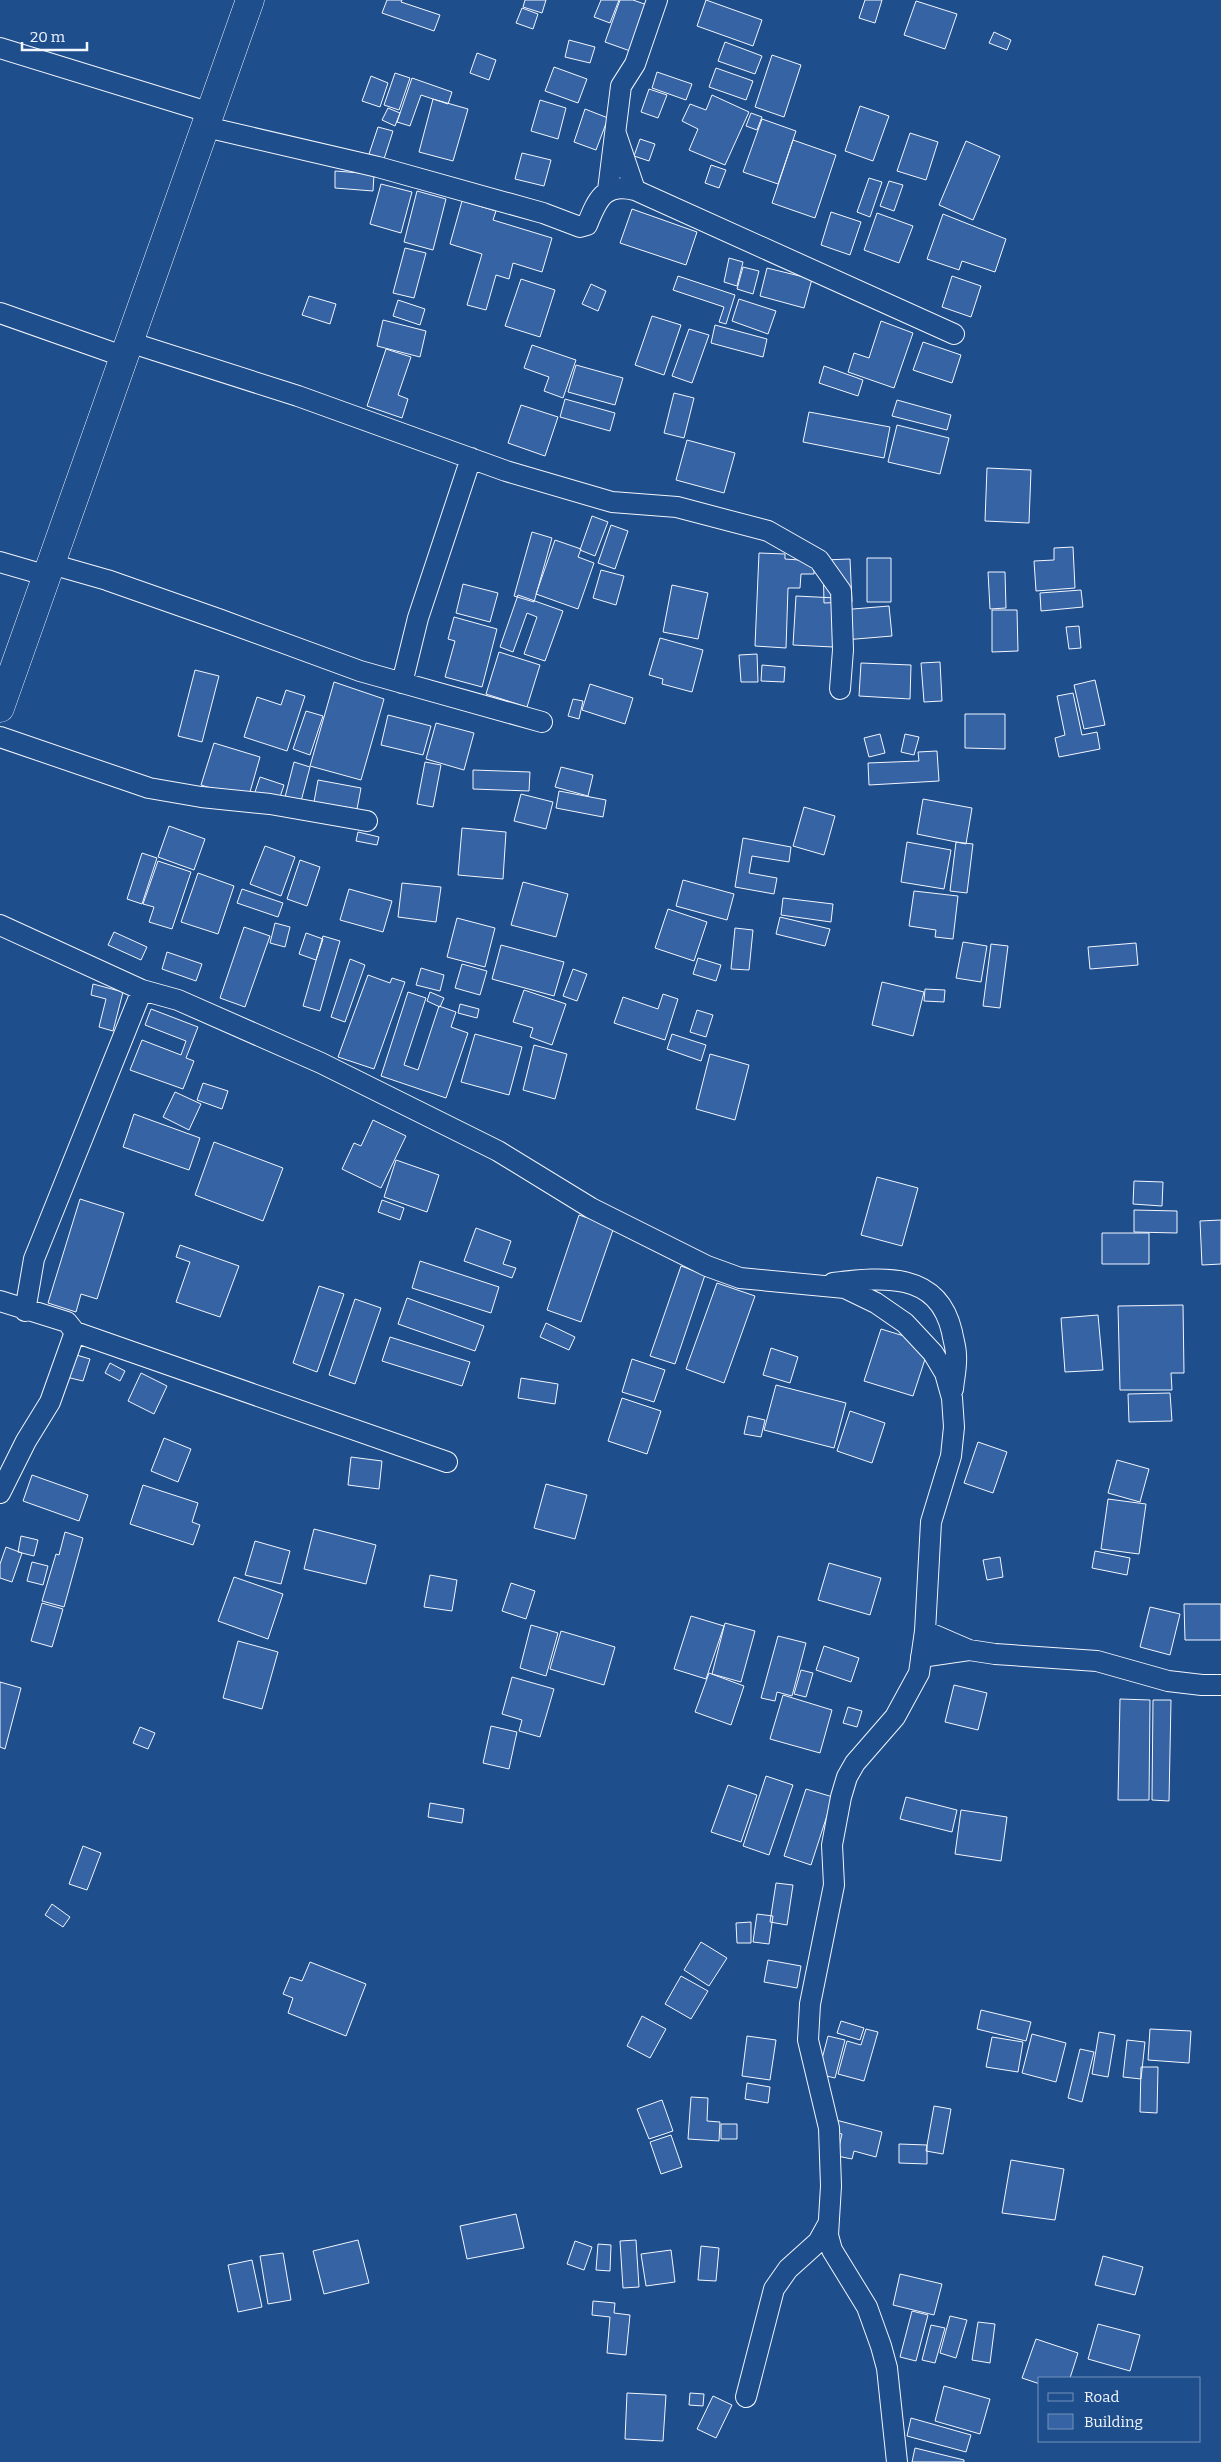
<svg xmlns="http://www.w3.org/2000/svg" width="1221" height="2462" viewBox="0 0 1221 2462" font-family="Bitter,serif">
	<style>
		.building { fill: #3563a3; stroke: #f2f6ff }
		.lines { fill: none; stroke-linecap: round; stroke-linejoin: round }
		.street-casing { stroke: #f2f6ff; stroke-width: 22 }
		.secondary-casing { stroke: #f2f6ff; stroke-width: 29 }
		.street { stroke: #1f4e8c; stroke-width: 20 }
		.secondary { stroke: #1f4e8c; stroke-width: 28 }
	</style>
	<rect width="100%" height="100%" fill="#1f4e8c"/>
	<path class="building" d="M387,0H402L401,2L440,15L434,31L382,13Z
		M525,0H546L542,13L523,7Z
		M601,0H619L610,23L594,17Z
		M620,0H633L650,6L633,52L605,42Z
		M706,0L762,20L753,46L697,26Z
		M865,0H882L875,23L859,18Z
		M916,1L957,14L945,49L904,35Z
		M522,8L538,14L533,29L516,23Z
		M994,32L1011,40L1007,50L989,43Z
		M569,40L595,47L590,63L565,57Z
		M725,42L762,56L755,74L718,61Z
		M477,53L496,60L489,80L470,73Z
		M772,55L801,65L784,117L755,107Z
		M554,67L587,79L578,103L545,91Z
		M716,68L753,81L746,100L709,87Z
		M657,72L692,84L686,100L652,88Z
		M395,73L410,78L399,110L384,105Z
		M371,76L388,83L380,107L362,101Z
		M412,78L452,92L448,104L421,95L410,126L397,122Z
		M649,89L667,95L658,118L641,112Z
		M712,95L749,112L725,165L689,150L698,129L682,121L690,104L706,110Z
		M433,99L468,109L453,161L419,152Z
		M540,100L566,108L558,139L531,131Z
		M860,106L889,116L873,161L845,151Z
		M388,108L400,113L395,126L382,120Z
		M585,109L608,118L596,150L574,142Z
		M751,113L762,117L757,130L746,126Z
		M762,119L796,131L778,184L743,172Z
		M378,127L393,131L384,159L369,154Z
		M910,133L938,142L926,180L897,171Z
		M640,139L655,144L649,161L634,156Z
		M793,140L836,155L815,218L772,203Z
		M966,141L1000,156L973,220L939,205Z
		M522,153L551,160L544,186L515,179Z
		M711,165L726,170L719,188L705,183Z
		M335,171L374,174L373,191L335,188Z
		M869,178L882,182L870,217L857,212Z
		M889,181L903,185L894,211L880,206Z
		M381,184L412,192L401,233L370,224Z
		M417,191L446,199L433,250L404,242Z
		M462,201L496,211L493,220L552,238L542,272L513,263L509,279L496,275L486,310L467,305L482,254L450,244Z
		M632,209L697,232L686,265L620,243Z
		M831,212L861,222L850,255L821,245Z
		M877,213L913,226L899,263L864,250Z
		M943,214L1006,239L995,272L962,261L959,270L927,259Z
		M405,248L426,253L414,298L393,293Z
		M729,258L743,262L737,286L724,282Z
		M743,267L759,271L753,294L737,289Z
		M767,268L812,279L804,308L760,296Z
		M678,276L735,295L726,324L719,322L724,307L673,290Z
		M952,276L981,286L971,317L942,307Z
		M521,279L555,290L540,337L505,326Z
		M591,284L606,291L598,311L582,304Z
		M309,296L336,304L330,324L302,315Z
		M739,299L776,311L768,334L732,321Z
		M398,300L425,309L420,325L393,316Z
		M652,316L681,325L664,375L635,365Z
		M383,320L426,331L420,357L377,346Z
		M881,321L913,333L894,388L848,372L854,353L869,358Z
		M715,325L767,339L763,357L711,343Z
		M689,329L709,335L692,383L672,376Z
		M923,342L961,355L952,383L913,370Z
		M532,345L576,360L563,398L544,391L549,377L524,368Z
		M386,349L411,357L398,395L408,399L402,418L367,406Z
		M576,365L623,378L615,405L568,392Z
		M824,366L863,380L858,396L819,383Z
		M674,393L694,398L684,438L664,433Z
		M565,399L615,413L610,431L560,417Z
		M897,400L951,415L947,430L892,416Z
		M521,405L558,417L545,456L508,443Z
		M809,412L890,427L884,458L803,442Z
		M897,425L949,438L940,474L888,462Z
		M687,440L735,453L724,493L676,480Z
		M987,468L1031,470L1029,523L985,521Z
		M592,516L608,522L595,556L580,550Z
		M611,525L628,531L615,569L598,563Z
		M532,532L552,538L534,602L514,596Z
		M555,540L581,549L578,557L594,563L578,609L536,594Z
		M1073,547L1075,588L1036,591L1034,561L1054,560V548Z
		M759,553L785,554V559L814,561V574H801L800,588H788L786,648L755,646Z
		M867,558H891V602H867Z
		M850,559L852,602L824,603L823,560Z
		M601,570L624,576L616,605L593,598Z
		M988,572H1005L1006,608L990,609Z
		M463,584L498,593L490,622L456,613Z
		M672,585L708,593L698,639L663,632Z
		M1081,590L1083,607L1041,611L1040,593Z
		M518,595L563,611L545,661L524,654L537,617L527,613L513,652L500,647Z
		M796,596L836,598L833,647L793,645Z
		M889,606L892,636L844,640L841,610Z
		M992,610H1017L1018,651L992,652Z
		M454,617L497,629L482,687L445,677L455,641L448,639Z
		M1079,626L1081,648L1069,649L1066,627Z
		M660,638L703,650L692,692L662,684L663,679L649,675Z
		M499,652L540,665L527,707L486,694Z
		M757,654L758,682H741L739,655Z
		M940,662L942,701L924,702L921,663Z
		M861,663L911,665L910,699L859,696Z
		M762,665L785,667L784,682L761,681Z
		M195,670L219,676L202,742L178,736Z
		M1095,680L1105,725L1084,729L1074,685Z
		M334,682L384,699L361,780L310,766Z
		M590,684L633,698L625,724L582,710Z
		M286,690L305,696L287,751L244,737L257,697L281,705Z
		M1073,693L1082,735L1097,732L1100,749L1059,757L1055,738L1065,735L1057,696Z
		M573,699L583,701L579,719L568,716Z
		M306,711L323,716L310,755L293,749Z
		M965,714H1005V749L965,748Z
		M388,715L431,726L423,755L381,745Z
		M436,723L474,733L464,770L426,759Z
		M880,734L885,753L869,757L864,738Z
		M905,734L919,737L914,755L901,752Z
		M214,743L260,757L248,799L201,785Z
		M937,751L939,781L869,785L868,763L919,761L918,752Z
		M294,762L310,767L300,805L284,801Z
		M425,762L441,765L433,807L417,804Z
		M561,767L593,775L588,796L555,787Z
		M473,770L530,772L529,791L473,789Z
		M260,777L284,785L278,803L254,795Z
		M318,780L361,788L357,809L314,802Z
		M559,791L606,800L603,817L556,808Z
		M521,794L553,802L546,829L514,821Z
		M923,799L972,808L966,844L917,834Z
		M804,807L835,816L824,855L793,846Z
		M169,826L205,839L194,870L158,857Z
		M462,828L506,832L503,879L458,875Z
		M358,832L379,837L377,845L356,841Z
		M743,838L791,847L789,862L752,856L749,873L777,878L774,894L735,887Z
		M907,842L951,850L944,889L901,882Z
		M956,842L973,844L967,893L950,891Z
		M265,846L295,857L281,896L250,884Z
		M142,853L157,858L142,904L127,899Z
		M300,860L320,867L307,906L287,899Z
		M158,861L191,872L172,929L149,922L154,907L143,904Z
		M198,873L234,886L218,934L181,922Z
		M683,880L734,894L727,920L676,906Z
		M523,882L568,894L556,937L511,925Z
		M402,883L441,887L436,922L398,917Z
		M242,889L283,903L278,917L237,903Z
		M349,889L392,901L383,932L340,920Z
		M914,891L958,896L953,939L935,937L936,930L909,926Z
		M783,898L833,904L831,922L781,915Z
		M668,909L707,922L694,961L655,948Z
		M780,917L830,929L825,946L776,934Z
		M457,918L495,928L485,967L447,957Z
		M275,923L290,927L285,947L270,943Z
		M244,927L270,936L245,1007L220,998Z
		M735,928L753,930L749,970L731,969Z
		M114,932L147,947L141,960L108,945Z
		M306,933L323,939L316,960L299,954Z
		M323,936L340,941L320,1011L303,1006Z
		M963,942L987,946L981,982L956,978Z
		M1136,943L1138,965L1090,969L1088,947Z
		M991,944L1008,946L1000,1008L983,1006Z
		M501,945L564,962L554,996L492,979Z
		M167,952L202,964L196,981L162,969Z
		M698,958L721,965L716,981L693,974Z
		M350,959L365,965L345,1022L331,1017Z
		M462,964L487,971L480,995L455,988Z
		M421,968L444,975L440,991L416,985Z
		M573,969L587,974L577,1001L563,996Z
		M368,975L390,983L392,978L405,982L374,1069L338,1057Z
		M882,982L924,992L913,1036L872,1025Z
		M93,984L123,992L113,1031L99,1027L106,999L91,995Z
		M925,989L945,990L944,1002L924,1001Z
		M524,990L566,1004L552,1045L530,1037L533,1028L513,1022Z
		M408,992L426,998L404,1065L418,1070L439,1006L456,1012L451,1027L468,1033L446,1098L381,1076Z
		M430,992L444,998L440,1007L427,1001Z
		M663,994L678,999L665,1040L614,1023L623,997L658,1009Z
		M460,1004L479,1009L477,1018L458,1013Z
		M151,1009L198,1027L186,1058L194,1061L183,1089L130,1070L142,1040L181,1055L186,1041L145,1025Z
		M697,1010L713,1015L706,1037L690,1032Z
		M475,1034L522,1047L509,1095L461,1082Z
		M672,1034L706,1045L701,1061L667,1049Z
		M534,1045L567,1054L555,1099L523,1090Z
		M710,1054L749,1065L735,1120L696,1109Z
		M203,1083L228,1091L222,1109L197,1100Z
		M175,1092L201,1104L189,1130L163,1117Z
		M134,1114L200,1138L189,1170L123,1147Z
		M373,1120L406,1136L381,1188L342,1169L354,1143L361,1146Z
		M214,1142L283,1168L263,1221L195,1195Z
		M396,1160L439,1175L427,1212L384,1197Z
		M877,1177L918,1188L902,1246L861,1235Z
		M1134,1181L1163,1182L1162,1206L1133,1204Z
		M80,1199L124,1213L97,1299L81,1294L76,1312L48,1303Z
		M382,1200L404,1208L400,1220L378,1212Z
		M1134,1210L1177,1211V1233L1134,1232Z
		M579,1215L614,1227L581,1322L547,1310Z
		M1221,1220V1264L1202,1265L1200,1221Z
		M476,1228L511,1241L503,1264L516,1268L512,1278L464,1261Z
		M1102,1233H1149V1264H1102Z
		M180,1245L239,1266L220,1317L176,1302L190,1262L176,1257Z
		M420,1261L499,1287L491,1313L412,1288Z
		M681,1266L705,1275L675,1364L650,1356Z
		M717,1283L755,1296L724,1383L686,1369Z
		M319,1286L344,1294L317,1372L293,1363Z
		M407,1298L484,1326L475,1351L398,1324Z
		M355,1299L381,1308L355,1384L329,1375Z
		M1183,1305L1184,1373H1171L1172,1390H1120L1118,1306Z
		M1098,1315L1103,1370L1065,1372L1061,1318Z
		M546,1323L575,1337L569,1350L540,1337Z
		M881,1329L914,1339L928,1350L913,1396L864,1381Z
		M390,1337L470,1362L462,1386L382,1361Z
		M771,1348L798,1357L790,1383L763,1375Z
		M73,1354L90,1359L83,1381L66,1377Z
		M632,1359L665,1370L654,1402L622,1392Z
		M110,1363L125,1371L120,1381L105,1373Z
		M141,1373L167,1386L154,1414L128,1401Z
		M521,1378L558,1384L555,1404L518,1398Z
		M776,1385L846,1403L834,1448L764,1430Z
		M1170,1393L1172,1421L1129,1422L1128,1394Z
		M622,1398L661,1411L647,1454L608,1441Z
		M850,1411L885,1423L872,1463L837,1451Z
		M748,1416L765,1420L761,1437L744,1434Z
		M164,1438L191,1449L178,1482L151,1471Z
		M978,1442L1007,1452L993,1493L964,1483Z
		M351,1457L382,1461L379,1489L348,1485Z
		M1117,1460L1149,1469L1140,1502L1108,1493Z
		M32,1475L88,1495L79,1521L23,1501Z
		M546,1484L587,1495L575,1539L534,1528Z
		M143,1485L198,1503L192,1522L200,1525L193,1545L130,1524Z
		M1108,1499L1146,1504L1139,1554L1101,1549Z
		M314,1529L376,1545L366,1584L304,1569Z
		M65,1532L83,1538L64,1607L42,1601L56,1554L59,1555Z
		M21,1536L38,1540L34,1556L18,1552Z
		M255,1541L290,1551L281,1584L245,1575Z
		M6,1547L22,1553L12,1582L0,1578V1564Z
		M1095,1551L1130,1558L1127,1575L1092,1568Z
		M1000,1557L1003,1577L987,1580L983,1560Z
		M32,1562L48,1566L43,1585L27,1581Z
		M829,1563L881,1578L870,1615L818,1600Z
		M430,1575L457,1580L452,1611L424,1607Z
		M234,1577L283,1594L268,1639L218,1621Z
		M511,1583L535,1591L526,1619L502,1611Z
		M42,1603L63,1609L52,1647L31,1641Z
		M1184,1604H1221V1640H1185Z
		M1150,1607L1180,1614L1170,1655L1140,1647Z
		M691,1616L724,1626L706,1679L674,1669Z
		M725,1623L755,1631L741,1682L712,1674Z
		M531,1625L558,1633L546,1676L520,1668Z
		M561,1631L615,1647L604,1685L550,1669Z
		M778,1636L806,1643L792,1696L777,1692L775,1701L761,1698Z
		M238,1641L278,1652L262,1709L223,1698Z
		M824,1646L859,1658L851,1682L816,1670Z
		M801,1670L813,1673L806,1697L794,1694Z
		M709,1673L744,1686L731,1725L695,1712Z
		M512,1677L554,1689L540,1737L519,1731L522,1720L502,1714Z
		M0,1682L21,1688L5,1749L0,1747Z
		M954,1685L987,1693L978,1730L945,1722Z
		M783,1695L832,1710L820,1753L770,1739Z
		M1120,1699L1150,1700L1149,1800H1118Z
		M1153,1700H1171L1169,1801L1152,1800Z
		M848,1707L862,1711L857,1727L843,1723Z
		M491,1726L517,1732L509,1769L483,1763Z
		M140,1727L155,1733L148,1749L133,1743Z
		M766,1776L793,1785L769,1855L743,1846Z
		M728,1785L757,1795L741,1842L711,1832Z
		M806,1789L833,1797L811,1865L784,1856Z
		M906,1797L957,1810L952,1832L900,1819Z
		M430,1803L464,1809L462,1823L428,1817Z
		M961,1810L1007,1817L1001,1861L955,1854Z
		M83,1846L101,1853L87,1890L69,1884Z
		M776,1883L793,1885L787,1925L770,1922Z
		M52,1904L70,1917L63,1927L45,1915Z
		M757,1914L773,1916L769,1944L753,1942Z
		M751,1922V1943H737L736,1923Z
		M701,1942L727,1958L709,1986L684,1970Z
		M768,1960L801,1966L797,1988L764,1982Z
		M310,1962L366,1984L346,2036L288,2013L293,1998L283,1994L290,1977L302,1981Z
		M681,1976L708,1991L691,2019L665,2004Z
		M981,2010L1031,2022L1026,2041L977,2029Z
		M642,2016L666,2029L650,2058L627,2046Z
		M841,2021L864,2028L860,2040L837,2033Z
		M866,2029L878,2032L864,2081L838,2074L847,2041L861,2045Z
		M1150,2029L1191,2031L1189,2063L1148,2060Z
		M1099,2032L1115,2035L1108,2077L1092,2074Z
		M1032,2034L1066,2043L1056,2082L1022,2073Z
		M747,2036L776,2040L770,2080L742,2076Z
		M828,2036L845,2040L835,2078L818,2074Z
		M992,2037L1023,2042L1018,2072L986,2067Z
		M1127,2040L1145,2042L1141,2079L1123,2077Z
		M1080,2049L1094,2052L1082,2102L1068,2098Z
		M1141,2067H1158L1157,2113L1140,2112Z
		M747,2083L770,2087L768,2103L745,2099Z
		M691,2097L708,2098L707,2121L720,2122L719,2141L688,2139Z
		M662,2100L673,2131L649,2139L637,2109Z
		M934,2106L951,2109L943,2154L926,2151Z
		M832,2119L882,2132L876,2157L854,2151L852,2159L837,2156L842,2134L829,2131Z
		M721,2124H737V2139H721Z
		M671,2135L682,2167L661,2174L650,2142Z
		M899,2144L927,2145V2164L899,2163Z
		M1011,2160L1064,2169L1055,2220L1002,2213Z
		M516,2214L524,2248L467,2259L460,2226Z
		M358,2240L369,2283L324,2294L313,2251Z
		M636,2240L639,2287L623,2288L620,2241Z
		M575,2241L592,2247L584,2270L567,2264Z
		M598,2244L611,2245L610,2271L596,2270Z
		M701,2246L719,2248L716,2281L698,2280Z
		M671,2250L675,2282L646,2286L641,2254Z
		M283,2253L291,2300L268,2304L260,2256Z
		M1103,2256L1143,2267L1135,2295L1095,2285Z
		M252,2260L262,2307L238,2312L228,2265Z
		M900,2274L942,2284L934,2315L893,2305Z
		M593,2301L615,2303L614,2313L630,2315L626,2355L607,2353L610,2317L592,2315Z
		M912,2311L928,2315L916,2361L900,2357Z
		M950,2316L967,2320L956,2358L940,2353Z
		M978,2322L995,2324L990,2363L972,2360Z
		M1098,2324L1140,2335L1130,2371L1088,2359Z
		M931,2325L945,2328L935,2363L922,2360Z
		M1036,2339L1078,2353L1070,2378H1040V2384L1022,2378Z
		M944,2386L990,2399L980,2434L935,2421Z
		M627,2393L666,2395L663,2441L625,2439Z
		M690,2393L704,2394L703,2406L689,2405Z
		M713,2396L732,2405L716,2438L697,2429Z
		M911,2418L971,2435L966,2452L907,2436Z
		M915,2448L964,2460V2462H912Z"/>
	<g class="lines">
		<g class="street-casing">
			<path id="street" d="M0,48L211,113
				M206,127L378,167L543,213L580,227L587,225C597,200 604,182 635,190L954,334
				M616,134L635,190
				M608,190L621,86L635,64L657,0
				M0,313L125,357
				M129,342L298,396L506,471L612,502L677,507L768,531L819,560L841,591L843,650L840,689
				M0,562L48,576
				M51,564L107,580L221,620L360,671L542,722
				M402,683L418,618L471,458
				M0,737L149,788L201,797L270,804L367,821
				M0,925L142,990L178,1000L321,1063L498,1151L591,1208L707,1266L740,1278L845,1288L876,1303L905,1323L933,1353L945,1373L952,1398L954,1427L951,1456L931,1522L925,1631L919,1673L895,1717L855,1763L847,1777L841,1797L832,1845L834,1885L810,2004L808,2040L829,2128L831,2186L828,2235L832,2250L867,2307L881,2346L887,2368L897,2462
				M833,1283C883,1277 938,1271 952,1332C953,1339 956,1347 956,1355C957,1366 954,1378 953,1389
				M0,1301L67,1322L75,1332L50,1402L26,1441L0,1493
				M25,1311L34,1259L142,990
				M75,1332L447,1462
				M925,1631L969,1650L995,1654L1097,1661L1168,1681L1202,1685H1221
				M921,1657L969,1650
				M746,2397L774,2289L788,2269L818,2242L828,2224"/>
		</g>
		<g class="secondary-casing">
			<path id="secondary" d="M0,708L250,0"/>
		</g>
		<use href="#street" class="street"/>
		<use href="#secondary" class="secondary"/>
	</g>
	<rect x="1038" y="2377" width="162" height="65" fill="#1f4e8c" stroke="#7391ba"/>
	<rect x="1048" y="2393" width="25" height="8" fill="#1f4e8c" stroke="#7391ba"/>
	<text x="1084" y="2402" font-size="15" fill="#f2f6ff">Road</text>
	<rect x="1048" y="2414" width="25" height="15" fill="#3563a3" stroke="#7391ba"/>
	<text x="1084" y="2427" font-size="15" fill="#f2f6ff">Building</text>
	<path d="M22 42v8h65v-8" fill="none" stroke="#f2f6ff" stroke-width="2.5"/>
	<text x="30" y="42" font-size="15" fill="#f2f6ff" stroke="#1f4e8c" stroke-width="4" paint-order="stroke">20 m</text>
</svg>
